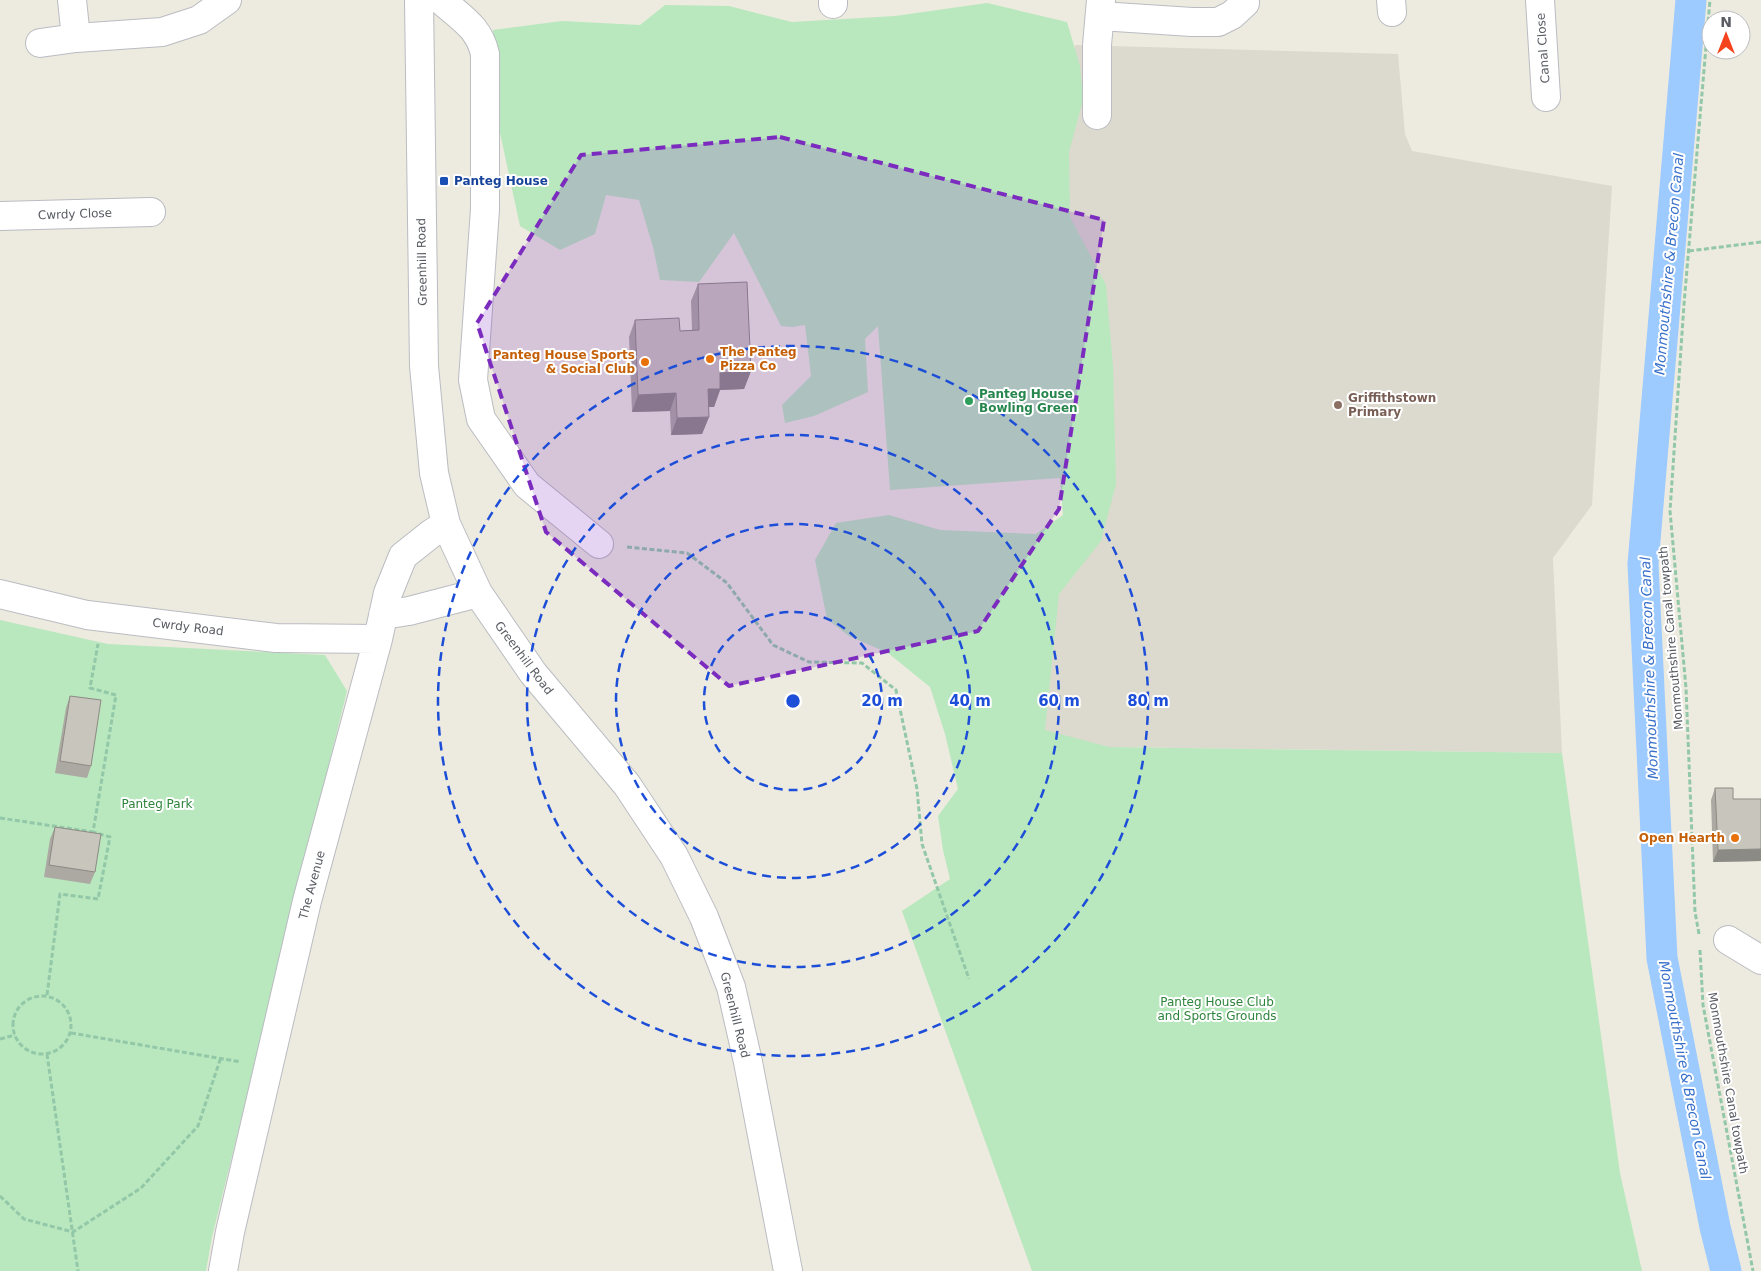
<svg xmlns="http://www.w3.org/2000/svg" width="1761" height="1271" viewBox="0 0 1761 1271" font-family="'DejaVu Sans',sans-serif">
	<style>
		.education { fill: #dcdace }
		.green { fill: #b9e7be }
		.lines { fill: none; stroke-linecap: round; stroke-linejoin: round }
		.canal { stroke: #9dcaff; stroke-width: 31 }
		.minor-casing { stroke: #babcc2; stroke-width: 30 }
		.path { stroke: #92c8a7; stroke-width: 3; stroke-dasharray: 5 2.5; stroke-linecap: butt }
		.minor { stroke: #fff; stroke-width: 28 }
		.wall { fill: #aca9a2 }
		.shaded-wall { fill: #8c8a84 }
		.building { fill: #c8c5bc; stroke: #8c8a84 }
		.marked { fill: #7b2cbf; fill-opacity: 0.2; stroke: #7b2cbf; stroke-width: 4; stroke-dasharray: 10 6; stroke-linejoin: round }
		.ring { fill: none; stroke: #1d4ed8; stroke-width: 2.5; stroke-dasharray: 9 6 }
		.transit-dot { fill: #1a4fb4; stroke: #fff; stroke-width: 2 }
		.food-dot { fill: #e8710a; stroke: #fff; stroke-width: 2 }
		.leisure-dot { fill: #2e9e5b; stroke: #fff; stroke-width: 2 }
		.education-dot { fill: #8d6e63; stroke: #fff; stroke-width: 2 }
		.labels { text-anchor: middle; dominant-baseline: central; stroke-width: 4; stroke-linejoin: round; paint-order: stroke }
		.street-label { font-size: 12px; fill: #585b62; stroke: #fff }
		.transit-label { font-size: 12px; font-weight: bold; fill: #164399; stroke: #fff; text-anchor: start }
		.food-label { font-size: 12px; font-weight: bold; fill: #c56008; stroke: #fff; text-anchor: end }
		.leisure-label { font-size: 12px; font-weight: bold; fill: #27864d; stroke: #fff; text-anchor: start }
		.education-label { font-size: 12px; font-weight: bold; fill: #785e54; stroke: #fff; text-anchor: start }
		.park-label { font-size: 12px; fill: #2e843b; stroke: #fff }
		.water-label { font-size: 14px; font-style: italic; fill: #3870ca; stroke: #fff }
		.centre { fill: #1d4ed8; stroke: #fff; stroke-width: 2.5 }
		.ring-label { font-size: 15px; text-anchor: middle; font-weight: bold; fill: #1d4ed8; stroke: #fff; stroke-width: 4; stroke-linejoin: round; paint-order: stroke }
	</style>
	<rect width="100%" height="100%" fill="#edebdf"/>
	<path class="education" d="M1075,45L1398,54L1405,134L1412,151L1612,186L1592,505L1553,558L1562,753L1035,746V550L1085,525L1058,138Z"/>
	<path class="green" d="M987,3L1067,22L1080,66L1083,100L1069,152L1070,217L1106,285L1113,366L1116,484L1101,541L1059,594L1045,730L1109,747L1562,753L1620,1173L1642,1271H1032L902,911L950,879L943,850L938,816L958,789L945,734L930,687L888,653L849,636L827,619L815,560L836,523L889,515L940,530L1036,534L1063,515L1060,478L890,490L878,326L865,339L868,392L814,416L785,423L782,405L811,376L805,325L793,327L781,326L734,233L699,282L660,280L653,247L639,200L606,195L595,234L560,250L520,226L497,119L493,30L562,21L640,25L665,5L729,6L792,22L895,16Z
		M0,620L108,644L325,655L347,691L212,1237L206,1271H0Z"/>
	<g class="lines">
		<path class="canal" d="M1691,0L1643,564L1662,958L1715,1227L1726,1271"/>
		<g class="minor-casing">
			<path id="minor" d="M72,0L76,38
				M419,0L424,366L434,473L446,524L478,593L533,673L627,785L674,856L704,917L731,987L748,1062L788,1271
				M441,0C461,18 479,27 485,54V209L473,380L481,419L527,485L599,544
				M833,0V4
				M1391,0L1392,12
				M1540,0L1546,97
				M1100,16L1192,22H1218L1232,15L1245,3V0
				M40,43L76,38L162,32L199,20L227,0
				M1097,115V45L1101,0
				M0,216L151,212
				M0,594L87,615L276,638L378,639
				M383,615L409,611L478,593
				M1728,940L1761,960
				M223,1271L230,1232L307,901L378,639L388,593L403,556L432,533L446,524"/>
		</g>
		<path class="path" d="M1689,251L1761,242
			M627,547L687,553L727,583L773,645L809,662L862,663L896,690L917,789L922,844L969,979
			M0,818L93,832
			M1699,934L1695,912L1686,688L1670,511L1684,304L1710,0
			M1700,950L1703,1005L1753,1271
			M47,995L60,894L98,899L110,837L93,832L116,695L90,688L98,644
			M13 1025a29 29 0 1 1 58 0a29 29 0 1 1-58 0Z
			M71,1033L241,1062
			M0,1039L15,1035
			M47,1054L78,1271
			M0,1196L24,1219L73,1232L141,1188L198,1126L221,1057"/>
		<use href="#minor" class="minor"/>
	</g>
	<path class="wall" d="M698,284L751,371L744,389L720,390L714,407H708L709,417L702,434L671,435L670,411L632,412L629,337L635,320L680,331L692,330L691,301Z
		M70,696L91,766L87,778L55,773L66,708Z
		M1715,788L1733,799L1761,861L1713,862L1711,800Z
		M55,827L95,872L90,884L44,877L50,839Z"/>
	<path class="shaded-wall" d="M751,371L744,389L720,390L714,407H701L708,389L720,373Z
		M676,393L670,411L632,412L638,395Z
		M709,417L702,434L671,435L677,418Z
		M1761,849V861L1713,862L1718,850Z"/>
	<path class="building" d="M747,282L751,371L720,373V389H708L709,417L677,418L676,393L638,395L635,320L679,318L680,331L699,330L698,284Z
		M70,696L101,700L91,766L60,761Z
		M1715,788H1733V799H1761V849L1718,850Z
		M55,827L101,834L95,872L49,865Z"/>
	<path class="marked" d="M780,137L1104,220L1059,509L978,631L729,686L546,532L477,323L581,155Z"/>
	<g class="ring">
		<circle cx="793" cy="701" r="89"/>
		<circle cx="793" cy="701" r="177"/>
		<circle cx="793" cy="701" r="266"/>
		<circle cx="793" cy="701" r="355"/>
	</g>
	<rect class="transit-dot" x="439" y="176" width="10" height="10" rx="2.5"/>
	<g class="food-dot">
		<circle cx="710" cy="359" r="5"/>
		<circle cx="645" cy="362" r="5"/>
		<circle cx="1735" cy="838" r="5"/>
	</g>
	<circle class="leisure-dot" cx="969" cy="401" r="5"/>
	<circle class="education-dot" cx="1338" cy="405" r="5"/>
	<g class="labels">
		<g class="street-label">
			<text transform="translate(1543 48) rotate(-94)">Canal Close</text>
			<text transform="translate(75 214) rotate(-2)">Cwrdy Close</text>
			<text transform="translate(422 262) rotate(-91)">Greenhill Road</text>
			<text transform="translate(188 627) rotate(7)">Cwrdy Road</text>
			<text transform="translate(1671 638) rotate(-95)">Monmouthshire Canal towpath</text>
			<text transform="translate(524 658) rotate(53)">Greenhill Road</text>
			<text transform="translate(312 885) rotate(-75)">The Avenue</text>
			<text transform="translate(735 1015) rotate(76)">Greenhill Road</text>
			<text transform="translate(1728 1083) rotate(80)">Monmouthshire Canal towpath</text>
		</g>
		<g class="transit-label">
			<text x="454" y="181">Panteg House</text>
		</g>
		<g class="food-label">
			<text x="720" y="352" text-anchor="start">The Panteg<tspan x="720" dy="14">Pizza Co</tspan></text>
			<text x="635" y="355">Panteg House Sports<tspan x="635" dy="14">&amp; Social Club</tspan></text>
			<text x="1725" y="838">Open Hearth</text>
		</g>
		<g class="leisure-label">
			<text x="979" y="394">Panteg House<tspan x="979" dy="14">Bowling Green</tspan></text>
		</g>
		<g class="education-label">
			<text x="1348" y="398">Griffithstown<tspan x="1348" dy="14">Primary</tspan></text>
		</g>
		<g class="park-label">
			<text x="157" y="804">Panteg Park</text>
			<text x="1217" y="1002">Panteg House Club<tspan x="1217" dy="14">and Sports Grounds</tspan></text>
		</g>
		<g class="water-label">
			<text transform="translate(1669 264) rotate(-85)">Monmouthshire &amp; Brecon Canal</text>
			<text transform="translate(1649 668) rotate(-92)">Monmouthshire &amp; Brecon Canal</text>
			<text transform="translate(1685 1070) rotate(79)">Monmouthshire &amp; Brecon Canal</text>
		</g>
	</g>
	<circle cx="793" cy="701" r="8" class="centre"/>
	<g class="ring-label">
		<text x="882" y="706">20 m</text>
		<text x="970" y="706">40 m</text>
		<text x="1059" y="706">60 m</text>
		<text x="1148" y="706">80 m</text>
	</g>
	<g transform="translate(1726 35)"><circle r="24" fill="#ffffff" stroke="#bcbdc0"/>
	<path d="M0-4L9 19L0 12L-9 19Z" fill="#f5441d"/>
	<text y="-8" font-size="14" font-weight="bold" text-anchor="middle" fill="#585b62">N</text>
	</g>
</svg>
